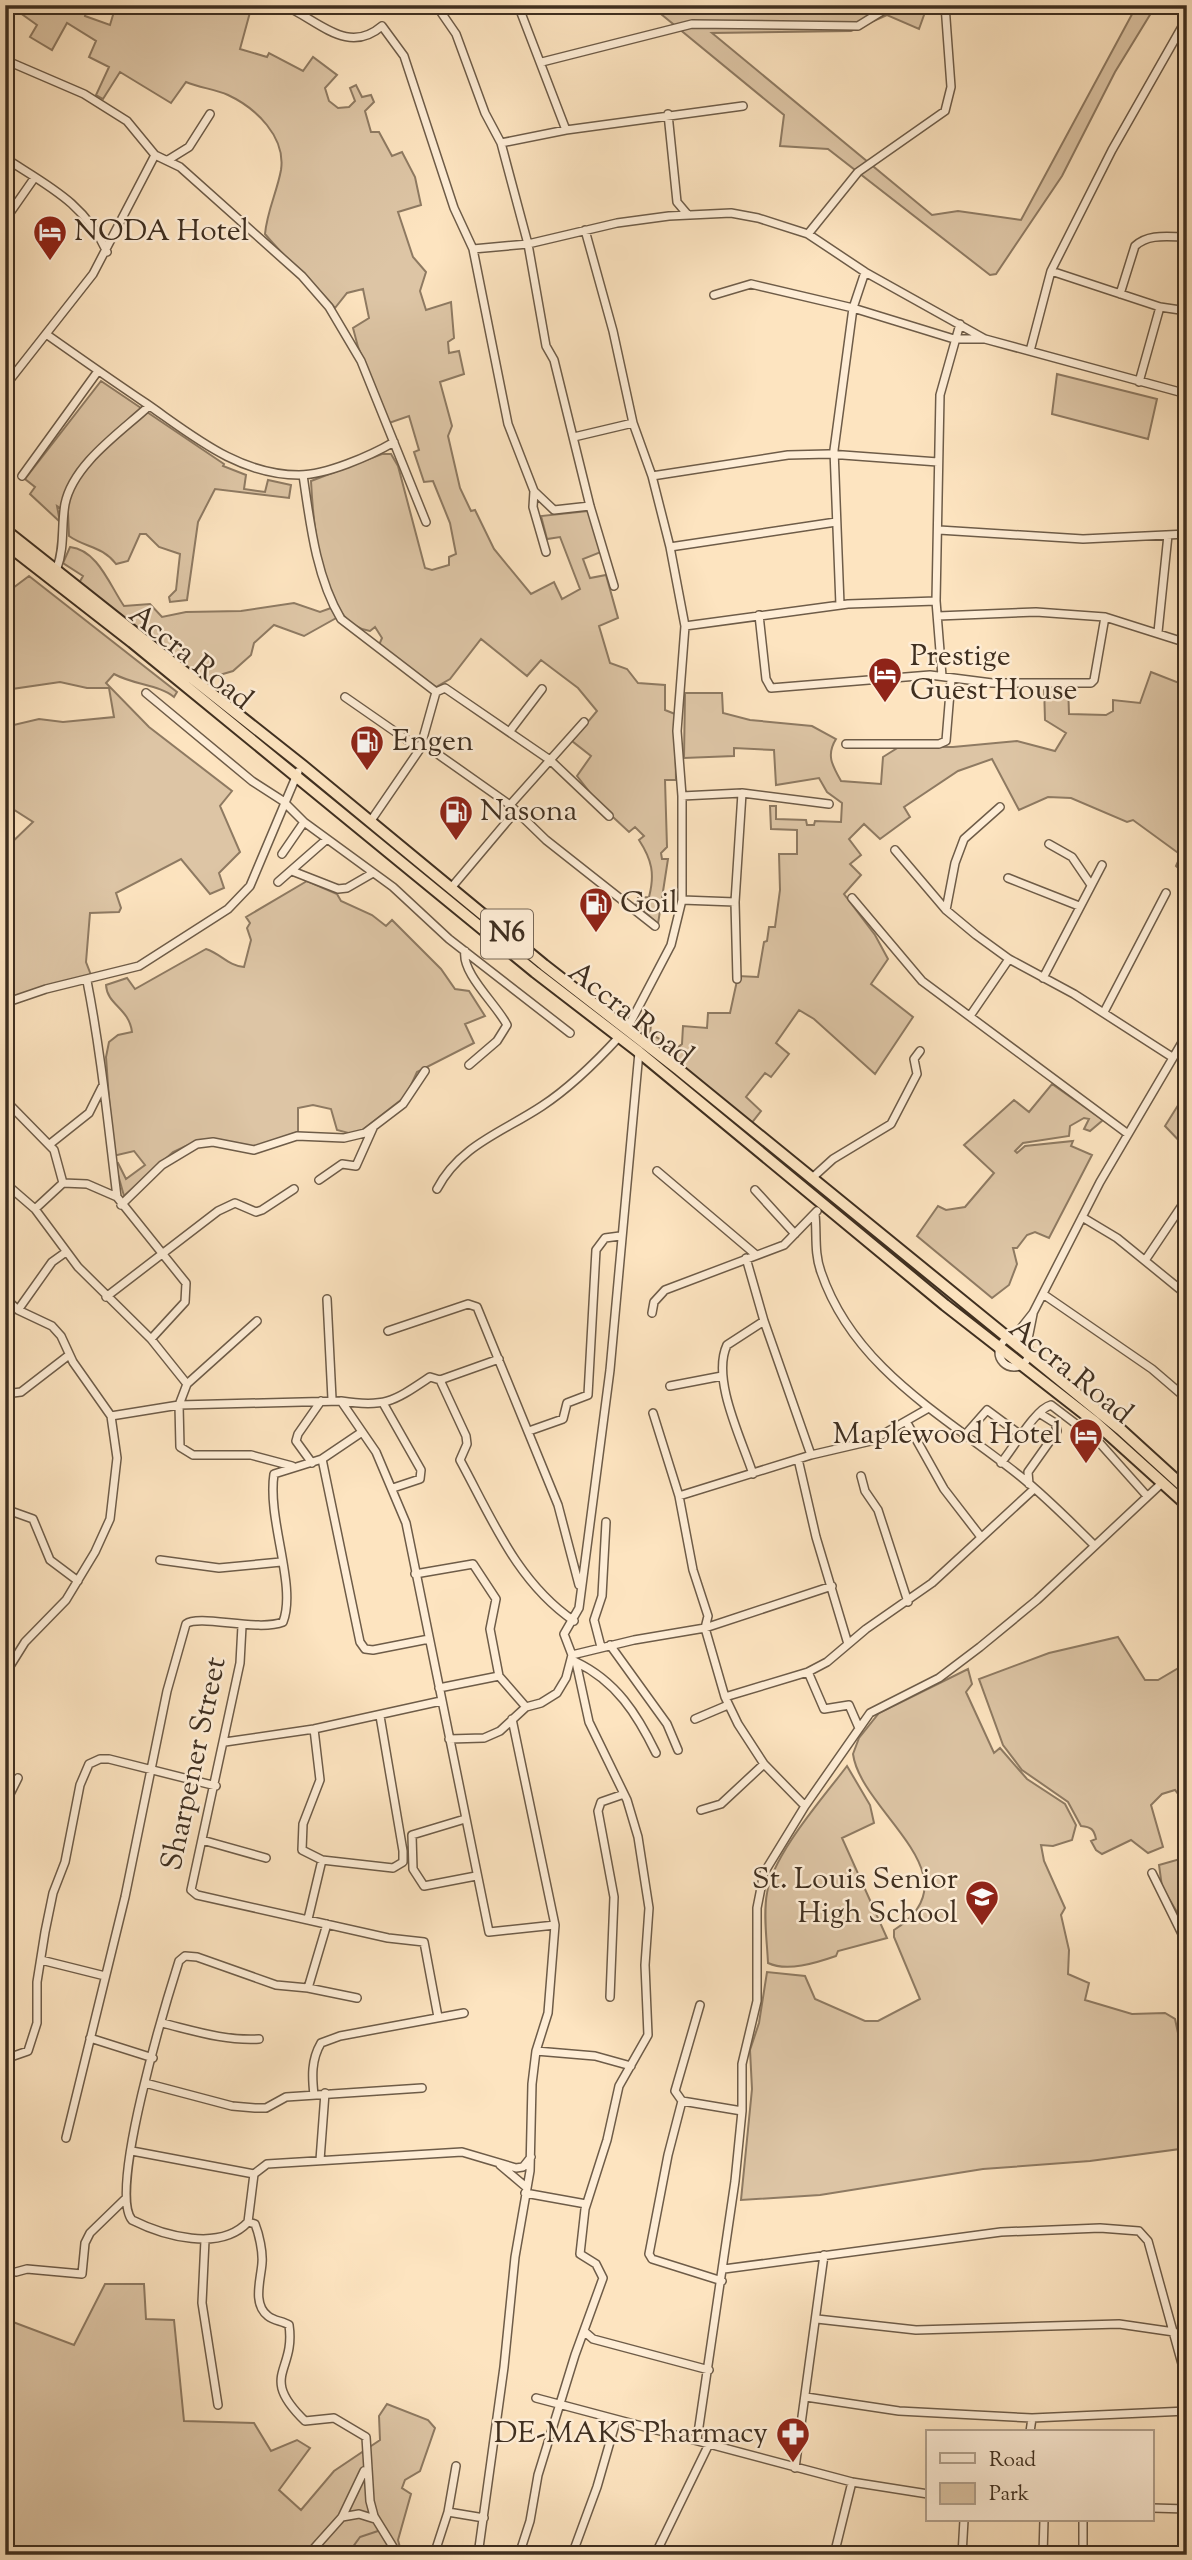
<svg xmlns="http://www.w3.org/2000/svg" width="1192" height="2560" viewBox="0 0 1192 2560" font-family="'Sorts Mill Goudy',serif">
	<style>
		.green { fill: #ddc5a5; stroke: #8e7a62; stroke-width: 2 }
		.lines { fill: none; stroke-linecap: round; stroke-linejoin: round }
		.stream { stroke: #8a7660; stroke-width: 2 }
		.minor-casing { stroke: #6e5c48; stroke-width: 10 }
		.highway-casing { stroke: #3f2f20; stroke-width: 14 }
		.minor { stroke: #feedd6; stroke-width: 7 }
		.highway { stroke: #fde4c0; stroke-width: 10 }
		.labels { text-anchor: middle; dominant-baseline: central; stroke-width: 5; stroke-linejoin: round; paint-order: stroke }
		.shield { fill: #feedd6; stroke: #786857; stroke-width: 2 }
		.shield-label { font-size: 28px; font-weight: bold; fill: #3f2f20 }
		.poi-label { font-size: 30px; fill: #3f2f20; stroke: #feedd6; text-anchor: start }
		.street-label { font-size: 30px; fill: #3f2f20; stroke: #feedd6 }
	</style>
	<rect width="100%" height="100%" fill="#fde4c0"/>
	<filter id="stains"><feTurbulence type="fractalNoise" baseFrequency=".00286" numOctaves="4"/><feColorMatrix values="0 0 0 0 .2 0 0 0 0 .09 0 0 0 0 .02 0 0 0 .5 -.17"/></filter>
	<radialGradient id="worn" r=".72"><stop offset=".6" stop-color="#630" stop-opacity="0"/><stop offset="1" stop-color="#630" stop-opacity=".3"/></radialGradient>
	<path class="green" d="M9,5H87L85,16L110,25L116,5C149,5 181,7 213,8C225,8 239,5 252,5L240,49L267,57L269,53L303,71L313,57L337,75L325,88L329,101L338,108L349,107L355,101L350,88L356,85L362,97L371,95L374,102L365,111L371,132H379L392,156L402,152L415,177L421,205L398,212L413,257L426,272L420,291L426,310L451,302L454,338L448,342L449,353L459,351L464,374L440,382L452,426L448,436L460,488L471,511L475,510L494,549L531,594L554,582L562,599L580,589L560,537L547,539L541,516L588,511L601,552L583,559L590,578L606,575L618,618L599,626L610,663L627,669L638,683L665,685V710L675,714L676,780H665L667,847L661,853L662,859H668L658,924L636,904L638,898L649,897C655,874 652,860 639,840L644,836L635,827L629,832L599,804L577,776L591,756L572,741L597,711L578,688L541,660L527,676L481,639L450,679L436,687L379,645L382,638L375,627L370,631C319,624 313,520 311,481L382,454H391L398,466L425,568L432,570L449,565V557L456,554L450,523L433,481L424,482L414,452L419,450L409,416L389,423L358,347L353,328L369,318L363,289L347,293L335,308C313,281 287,261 265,234C267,211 277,192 281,170C286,137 256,108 228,95C215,89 200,88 186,82L171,103L120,72L103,99L96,95L109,67L89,57L96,41L67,23L52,50L30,37L37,25Z
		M650,5H921L924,15L919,29L887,15L851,31L712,33L932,215L958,211L1021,220L1137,5H1156L1115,72L1062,176L996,274L990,275L828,149L780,146L784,115Z
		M1057,374L1157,399L1148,439L1052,414Z
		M101,381L224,464L223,466L246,475L244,489L265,492L268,480L291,485L289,498L215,489L198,522L187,600L170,602L169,597L176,590L180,554L159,547L146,534H140L128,561L116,564C102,546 86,548 69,536L68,513L57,506L60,522L30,494L35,487L25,479Z
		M70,547C98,550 110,586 124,606L150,604L162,617L186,612L241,611L294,603L320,612L331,608L338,617L304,636L274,625L254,643L251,655L233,671L209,678L212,684L208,688L79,583L83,576L63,563Z
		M29,576L177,692L174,697C160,685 134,685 114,674L106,683L149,727L232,791L220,806L240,852L219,873L224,888L210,894L181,859L116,893L121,908L119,912L90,913L86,962L91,975L5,1000V849L33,822L5,804V727L39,719L63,722L114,717L109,688H87L60,682L5,690V594Z
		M1151,672L1187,686L1184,698L1187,700V876L1176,866L1181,855L1133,820L1127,822L1071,798L1048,797L1019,810L992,759L958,771L904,807L910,817L880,839L864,824L849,839L861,855L850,864L861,875L844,894L875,935L888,959L871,984L913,1017L875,1074L814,1019L799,1010L776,1043L789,1054L771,1077L765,1073L746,1097L761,1111L750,1125L637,1031L640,1023L651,1024L650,1034L677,1048L682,1044L683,1026L707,1028L708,1013H730L738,976L758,977L764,942L767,941L769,927H775L780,890L779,854H797V830L771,829L770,806H776V819L806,820L807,825H814L815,821L841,822L842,803L827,792L819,778L776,785L774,750L734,748V756L684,758L685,693H722L723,713L750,720L812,726L836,739C826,755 832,765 841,781L881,784L883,757L899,747H953L1017,741L1055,751L1066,733L1045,720L1044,686L1068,684L1069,714L1106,715L1113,711V700L1140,703Z
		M307,881L337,894L341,901L372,915L386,926L392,920L441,969L455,989L469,991L485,1016L465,1024L474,1043L417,1072L406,1096L356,1135L337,1130L331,1109L313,1105L298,1108V1132L256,1147L205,1140L186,1146L173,1152L124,1196L115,1164L118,1163L126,1179L145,1165L134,1151L113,1156L106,1057L109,1042L118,1035L132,1032C129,1008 107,1005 106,985L127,978L135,989L206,949C221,954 229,966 244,967L251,940L247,928L250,923L246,917Z
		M1052,1084L1103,1120L1090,1131L1084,1129L1089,1119L1084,1118L1070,1126L1069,1136L1023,1143L1015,1151L1017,1153L1025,1146L1073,1141L1071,1146L1092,1155L1049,1238L1035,1232L1027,1235L1017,1248H1013L1017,1264L1009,1285L992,1298L917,1236L938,1206L946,1210L965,1207L994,1173L964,1145L1014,1100L1029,1112Z
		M1187,1091V1149L1165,1126Z
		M1118,1637L1145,1680H1158L1187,1663V1806L1175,1790L1162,1794L1151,1805L1163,1847L1148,1853L1131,1840L1102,1854L1096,1850L1091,1841L1096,1839C1094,1829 1091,1827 1081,1826L1068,1802L1022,1770L1003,1745L979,1679L1049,1653Z
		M968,1669L972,1684L966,1692L994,1753L1000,1748L1027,1779L1065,1804L1076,1825L1072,1840L1053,1846L1041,1845L1044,1861L1065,1908L1061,1915L1069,1950L1068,1974L1089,1983L1085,2000L1132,2014L1165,2013L1175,2019L1181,2047L1187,2054V2148L1090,2161L983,2169L820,2195L741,2200L752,2089L750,2050L759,2023L767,1972L805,1976L815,1999L865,2021H878L920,1999L894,1937V1930C979,1876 861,1813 853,1754L859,1738L879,1713Z
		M847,1766L870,1805L874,1823L842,1838L887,1938L838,1951L836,1956C816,1963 787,1972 768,1963C767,1940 763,1915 767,1893C773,1854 823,1798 847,1766Z
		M1187,1857V1929L1162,1887L1159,1865Z
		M105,2284H144L146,2319L174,2320L184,2421L254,2423L271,2451L297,2440L310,2448L279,2490L301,2510L334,2471L380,2440L379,2416L387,2404L428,2420L435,2428L420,2471L405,2480L402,2488L411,2494L398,2540L402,2555H5V2319L74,2345Z"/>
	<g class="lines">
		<path class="stream" d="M347,2555L360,2537L378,2531"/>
		<g class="minor-casing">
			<path id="minor" d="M283,5C319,20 347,56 382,26L404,56L454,208L473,249L508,424L534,491L554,510L590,506
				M436,5L456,34L485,113L501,143L528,244L546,346L554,360L590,506L614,586
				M518,5L566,130
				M5,60L84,94L127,121L155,155L180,167L302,276L329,307L361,361L426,522
				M542,62L692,24L858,26L892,5
				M668,114L677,202L688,215
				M501,143L566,130L743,106
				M5,158C48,186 85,203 107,252
				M168,160L189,147L210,114
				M5,220L35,177
				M585,230L613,331L633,423L652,476L670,547L685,626L677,731L682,796V900L671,945L627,1029
				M808,234L858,172L945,111L951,87L945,5
				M473,249L528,244L617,223L669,216L731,213L758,218L808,234L865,272L985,339L1187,394
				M1051,271L1160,307L1187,311
				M1120,294L1135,246C1149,233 1169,237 1187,237
				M714,295L751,284L853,308L954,339H985
				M46,334C80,358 113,381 147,404C193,436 239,475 299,475C326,475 370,456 394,442
				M1030,351L1051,271L1112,150L1187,18
				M1139,382L1160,307
				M5,386L93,274L155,155
				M574,437L633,423
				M303,475C310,523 316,577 341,619L436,692
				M22,476L98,371
				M652,476L788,455L829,454L938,462
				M534,491L533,507L546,552
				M939,530L1083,539L1187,534
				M670,547L836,522
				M57,568C65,546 61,526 65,504C73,464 121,432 149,406
				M840,605L834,450L853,308L865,272
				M759,615L766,679L771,688L930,675L992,683H1091L1094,680L1105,617
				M938,616L1036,612L1105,617L1187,643
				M685,626L848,604L936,601
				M1158,632L1168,535
				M942,676L936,601L940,395L960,324
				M146,693L252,781L283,801L304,822L393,887L449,939L570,1033
				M345,697L420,749
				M510,731L542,689
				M422,743L510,805L546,840L655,926
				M846,744H939L946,741L951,680
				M682,796L742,793L829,804
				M510,805L584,722
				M370,822L420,749L436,692L445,688L550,760L609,816
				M1049,844L1072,857L1091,885
				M895,850L946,910L976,935L1009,959L1074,994L1172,1057
				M282,854L304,822
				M292,871L338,889L347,888L373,873
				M1008,878L1079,906
				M278,882L327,839
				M451,888L515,812
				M852,898L922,981L1128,1134
				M682,900L735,902
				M946,910L955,863L964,839L1000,807
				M465,951C461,973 497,1005 507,1025L497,1041L469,1065
				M1043,978L1102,865
				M737,979L735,902L742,793
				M87,981C101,1052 108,1124 117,1197
				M5,1003L46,989L139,966L228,909L250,886L298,772
				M1104,1012L1166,893
				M970,1016L1009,959
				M5,1100L54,1150L63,1183
				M50,1144L89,1113L102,1087
				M657,1171L755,1254
				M811,1179L833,1159L891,1124L917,1074L914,1059L920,1051
				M319,1180L342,1164L356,1166L373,1128
				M5,1183L35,1209L78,1267L151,1339L187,1384
				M437,1189C460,1145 503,1132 542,1106C571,1087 596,1062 619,1037
				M755,1190L795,1234
				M121,1205L162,1165L197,1144L213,1142L254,1150L297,1136L344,1138L365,1133L403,1104L425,1071
				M35,1209L63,1183L87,1184L117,1197L186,1283L185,1302L151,1339
				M815,1214C817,1234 814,1253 821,1272C854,1369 945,1416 1020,1476C1046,1497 1071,1522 1094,1545
				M1082,1217L1117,1238L1187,1295
				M746,1258L764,1321L811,1455
				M1146,1259L1187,1198
				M1043,1294L1152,1369L1187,1399
				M106,1297L218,1211L235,1203L256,1212L262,1210L294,1189
				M5,1298L18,1310L52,1326L61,1336L73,1362L111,1416L117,1458L110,1519L95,1552L66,1600L25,1642L5,1674
				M327,1299L332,1399
				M18,1310L52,1262L66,1252
				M652,1313L654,1302L665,1290L784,1245L817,1211
				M257,1321L187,1384L179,1405L180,1447L193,1455H251L292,1466
				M388,1331L468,1304L477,1307L558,1505L579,1585
				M999 1352a15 15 0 1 1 30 0a15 15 0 1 1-30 0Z
				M1014,1337L1033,1313L1100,1182L1187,1034
				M1027,1344L1033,1314
				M440,1380L499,1359
				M670,1386L722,1376
				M5,1394L21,1392L69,1355
				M341,1401C386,1408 394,1401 430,1377L440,1380L466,1436L467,1444L460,1460C492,1519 517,1582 574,1621
				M383,1403L421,1470L420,1479L393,1488
				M653,1413L679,1496L693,1570L708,1616L705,1628L725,1697L738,1724L764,1764L805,1806
				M111,1416L179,1405L341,1401L376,1452L406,1523L489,1932L555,1925
				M907,1423L944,1489L981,1537
				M529,1431L563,1419L567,1403L588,1395L596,1250L605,1238L620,1236
				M965,1435L987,1410L1022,1436
				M322,1459L360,1642L365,1649L373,1650L429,1639
				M798,1459L816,1537L848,1644
				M312,1463L296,1441L298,1434L321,1401
				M1001,1463C1013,1449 1035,1409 1051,1405L1097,1440L1147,1496
				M753,1474C742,1440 711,1379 727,1345L764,1321
				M861,1476L865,1491L878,1510L908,1602
				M1029,1484L1028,1472L1057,1431L1055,1423L1039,1413
				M679,1496L811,1455L871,1441L927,1409
				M5,1509L33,1519L50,1560L78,1581
				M160,1560L219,1568L281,1562
				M415,1574L473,1564L496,1599L490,1629L499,1676
				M242,1626L240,1663L191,1890L197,1895L388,1938L424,1942L438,2017
				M1187,1638V1646
				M610,1645L667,1724L678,1750
				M601,1647L594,1620L602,1596L606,1522
				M572,1655L634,1640L705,1628L832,1586
				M576,1662C616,1681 637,1714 656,1753
				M808,1672L824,1709L849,1705L859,1728
				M439,1688L499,1676L526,1707
				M725,1697L808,1672L827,1662L866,1629L932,1583L1034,1489
				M695,1719L728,1705
				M314,1729L320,1780L303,1824L302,1850L322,1860L393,1868L403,1862V1851L380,1716
				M449,1739L484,1738L500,1731L526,1707L541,1703L557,1693L566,1678L572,1655L564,1634L579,1608L610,1370L639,1052
				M225,1742L314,1729L441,1701
				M701,1810L721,1804L764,1764
				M465,1819L412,1835L413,1869L424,1886L476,1876
				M5,1823L9,1796L18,1778
				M202,1840L266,1858
				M1152,1873L1187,1944
				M308,1919L322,1860
				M327,1924L308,1988L276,1985L197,1957L185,1956L179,1961C166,2002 108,2192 132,2220C164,2236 220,2252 248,2222L254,2174L267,2164L462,2152L516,2168L523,2167L531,2157
				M41,1960L105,1976
				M308,1988L357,1998
				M610,1997L614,1897L598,1811L601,1802L624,1794
				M162,2023C195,2031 225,2041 259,2039
				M90,2038L153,2058
				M536,2051L595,2056L631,2066
				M5,2059L28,2051L37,2023V1982L45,1932L53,1893L65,1862L80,1785L89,1764L100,1759H109L216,1786
				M145,2083L232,2106L255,2108H266L286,2097L422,2088
				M314,2095C312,2077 311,2060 321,2043L340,2036L464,2013
				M682,2101L668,2155L649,2254L652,2259L722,2281
				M682,2101L675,2091L700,2005
				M682,2101L742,2111
				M66,2138L125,1897L167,1691L186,1624C199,1614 258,1632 283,1622C297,1586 267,1520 274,1474L322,1459L362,1432
				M132,2151L254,2174
				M320,2160L325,2093
				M500,2165L526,2187
				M525,2193L586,2204
				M248,2222L255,2224C259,2234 263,2252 262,2263C261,2279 252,2304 268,2316C274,2321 283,2321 289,2325C296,2373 258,2375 305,2421L334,2418L366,2437L370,2501L374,2516L398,2555
				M205,2240L202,2303L218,2405
				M724,2269L1001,2232L1100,2228L1139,2231L1148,2241L1187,2382
				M16,2272L27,2269L82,2274L85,2243L90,2233L124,2200
				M817,2319L916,2330L1119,2324L1174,2332
				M585,2332L593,2339L709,2370
				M806,2397L899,2411L1032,2418L1187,2411
				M536,2398L852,2482L928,2494
				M1030,2432L1032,2418
				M697,2440L735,2181L742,2111V2064L757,2001V1908L764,1873L805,1806L870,1713L939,1678L980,1647L1037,1600L1163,1482
				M795,2468L824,2255
				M1152,2508L1187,2509
				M448,2512L484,2518
				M342,2517L359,2514L375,2519
				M1083,2520V2555
				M308,2555L342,2517L364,2471
				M434,2555L448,2512L456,2466
				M478,2555L504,2367L515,2257L530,2171L532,2084L536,2051L548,2013L555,1925L512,1719
				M519,2555L530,2521L538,2475L575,2355L603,2278L596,2264L580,2254L585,2209L607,2140L619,2086L648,2035L645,1965L649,1908L638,1837L627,1800L589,1722L576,1662L571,1659
				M572,2555L597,2487L616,2421
				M655,2555L709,2444
				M834,2555L852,2482
				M962,2555L964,2520
				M1043,2555L1044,2520"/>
		</g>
		<g class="highway-casing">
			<path id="highway" d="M5,530L303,766L544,965L679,1070L1120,1429L1187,1490
				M5,543L132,642L535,972L639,1052L945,1305L1095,1422L1187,1505"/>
		</g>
		<use href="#minor" class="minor"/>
		<use href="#highway" class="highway"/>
	</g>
	<defs>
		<g id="hotel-pin" transform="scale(1.75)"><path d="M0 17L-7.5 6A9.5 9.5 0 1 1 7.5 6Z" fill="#8f2418" stroke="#feedd6"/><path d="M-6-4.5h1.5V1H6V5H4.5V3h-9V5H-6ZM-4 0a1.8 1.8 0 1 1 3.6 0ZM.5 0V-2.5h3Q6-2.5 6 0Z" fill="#fff"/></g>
		<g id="fuel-pin" transform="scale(1.75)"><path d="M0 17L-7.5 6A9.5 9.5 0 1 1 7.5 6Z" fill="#8f2418" stroke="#feedd6"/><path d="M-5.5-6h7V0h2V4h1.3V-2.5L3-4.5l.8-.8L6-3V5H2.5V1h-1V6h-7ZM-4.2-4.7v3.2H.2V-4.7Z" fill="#fff"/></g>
		<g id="school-pin" transform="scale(1.75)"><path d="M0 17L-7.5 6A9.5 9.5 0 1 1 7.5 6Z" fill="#8f2418" stroke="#feedd6"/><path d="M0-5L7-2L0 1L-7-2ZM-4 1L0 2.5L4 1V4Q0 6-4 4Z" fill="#fff"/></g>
		<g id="pharmacy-pin" transform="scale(1.75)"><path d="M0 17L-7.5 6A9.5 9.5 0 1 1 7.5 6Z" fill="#8f2418" stroke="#feedd6"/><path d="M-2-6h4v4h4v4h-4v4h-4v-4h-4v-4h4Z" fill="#fff"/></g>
	</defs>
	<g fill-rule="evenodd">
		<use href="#hotel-pin" x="50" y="232"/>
		<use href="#hotel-pin" x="885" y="674"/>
		<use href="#fuel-pin" x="367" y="742"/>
		<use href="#fuel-pin" x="456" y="812"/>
		<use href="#fuel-pin" x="596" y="904"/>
		<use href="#hotel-pin" x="1086" y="1435"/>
		<use href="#school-pin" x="982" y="1897"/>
		<use href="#pharmacy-pin" x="793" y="2434"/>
	</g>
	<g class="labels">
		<rect class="shield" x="481" y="909.5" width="52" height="49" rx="5"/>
		<g class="shield-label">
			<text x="507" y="934">N6</text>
		</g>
		<g class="poi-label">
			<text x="74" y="232">NODA Hotel</text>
			<text x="910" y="657">Prestige<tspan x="910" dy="34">Guest House</tspan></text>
			<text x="392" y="742">Engen</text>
			<text x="480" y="812">Nasona</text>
			<text x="620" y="904">Goil</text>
			<text x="1062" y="1435" text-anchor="end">Maplewood Hotel</text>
			<text x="958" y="1880" text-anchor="end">St. Louis Senior<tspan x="958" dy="34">High School</tspan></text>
			<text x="768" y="2434" text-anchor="end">DE-MAKS Pharmacy</text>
		</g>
		<g class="street-label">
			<text transform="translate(190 658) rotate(39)">Accra Road</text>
			<text transform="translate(630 1015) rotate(38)">Accra Road</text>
			<text transform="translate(1070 1372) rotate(39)">Accra Road</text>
			<text transform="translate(195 1764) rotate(-78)">Sharpener Street</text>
		</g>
	</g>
	<rect width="1192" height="2560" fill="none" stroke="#fde4c0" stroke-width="28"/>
	<rect x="7" y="7" width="1178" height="2546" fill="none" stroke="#3f2f20" stroke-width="3.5"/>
	<rect x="14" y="14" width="1164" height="2532" fill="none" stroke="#3f2f20" stroke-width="2"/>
	<rect x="926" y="2430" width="228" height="91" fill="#feedd6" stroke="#b2a18d" stroke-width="2"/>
	<rect x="940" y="2453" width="35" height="10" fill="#feedd6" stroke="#b2a18d" stroke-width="2"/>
	<text x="989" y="2466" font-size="21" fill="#3f2f20">Road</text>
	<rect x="940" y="2483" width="35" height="21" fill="#ddc5a5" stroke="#b2a18d" stroke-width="2"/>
	<text x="989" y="2500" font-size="21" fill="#3f2f20">Park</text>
	<rect width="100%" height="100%" filter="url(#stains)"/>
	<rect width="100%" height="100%" fill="url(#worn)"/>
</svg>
